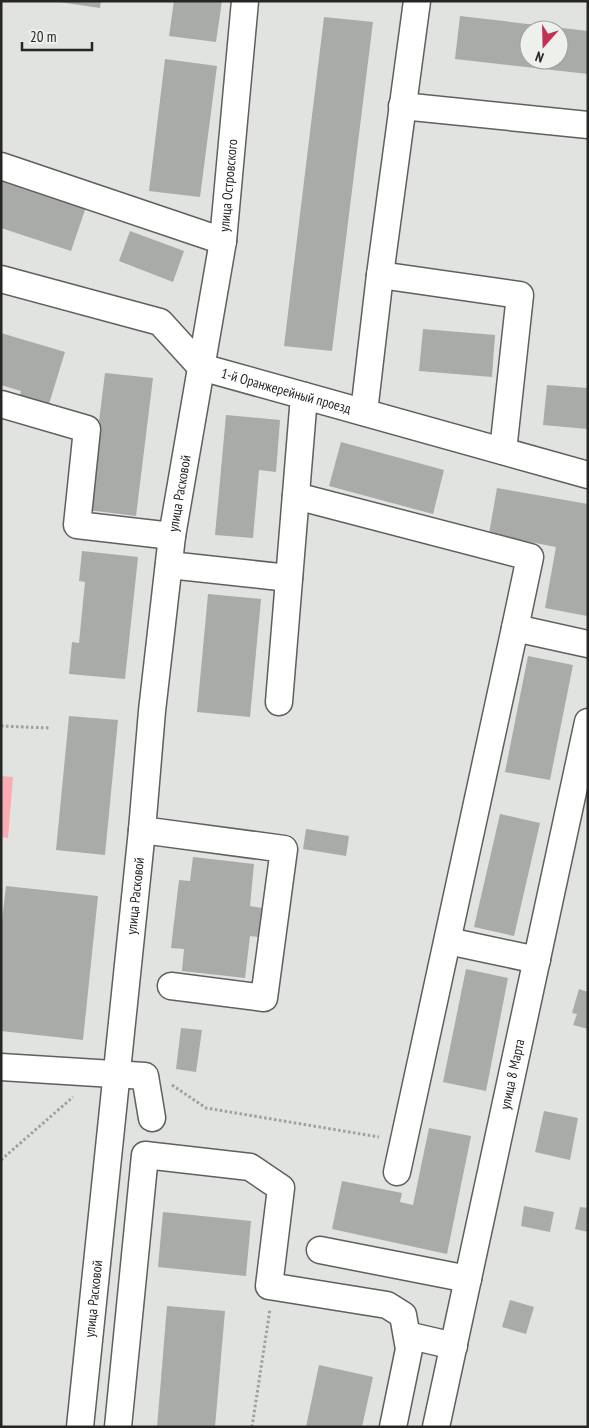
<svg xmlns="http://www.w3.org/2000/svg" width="589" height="1428" viewBox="0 0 589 1428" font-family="'PT Sans Narrow',sans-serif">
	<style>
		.green { fill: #fbabb4 }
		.building { fill: #a8aba7; fill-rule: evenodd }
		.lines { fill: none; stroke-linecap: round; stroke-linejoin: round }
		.minor-casing { stroke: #5e605c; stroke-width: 29 }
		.path { stroke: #9ea09d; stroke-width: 3; stroke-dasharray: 2.5 2.5; stroke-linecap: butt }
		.minor { stroke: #fff; stroke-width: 26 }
		.labels { text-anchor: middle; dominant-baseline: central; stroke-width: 4; stroke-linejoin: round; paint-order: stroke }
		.street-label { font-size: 14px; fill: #262725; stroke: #eef0ec }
	</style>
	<rect width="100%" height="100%" fill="#e0e3df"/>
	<path class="green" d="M1,776L13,777L8,838L1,837Z"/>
	<path class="building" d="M59,1H101L100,8L59,2Z
		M174,1H222L216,42L169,36Z
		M460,16L588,31V74L455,59ZM529,30H559V60H529Z
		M324,17L373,22L332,351L284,346Z
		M165,59L217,66L200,197L149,191Z
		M1,178L86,207L71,251L1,228Z
		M130,231L184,251L173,282L119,261Z
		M423,329L495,335L492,377L419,371Z
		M1,333L65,352L49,404L20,395L21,391L1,385Z
		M105,373L153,378L136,516L88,510Z
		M547,385L588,388V429L543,425Z
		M226,415L280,420L276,472L259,470L253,538L215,535Z
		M341,442L444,470L433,514L329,486Z
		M497,488L588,504L587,616L545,608L556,547L489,534Z
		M82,551L138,557L125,679L69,674L72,642L79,643L85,582L79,581Z
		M208,594L261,599L250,717L197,712Z
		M528,656L573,665L550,780L505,772Z
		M69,716L118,720L105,855L56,850Z
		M500,814L540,823L514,936L474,927Z
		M306,829L349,836L346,856L303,849Z
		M193,857L254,864L250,906L262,908L258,937L250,936L245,978L182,971L184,949L171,948L179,880L190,881Z
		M6,886L98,896L83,1040L1,1031V930Z
		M466,969L508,978L486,1091L443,1082Z
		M579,989L588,992V1029L573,1025L577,1014L572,1013Z
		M181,1028L202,1030L196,1072L176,1069Z
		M544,1111L578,1118L570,1160L535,1152Z
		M429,1128L471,1136L447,1254L332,1229L342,1181L402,1193L400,1202L413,1205Z
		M524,1206L554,1212L550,1232L521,1226Z
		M580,1207L588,1208V1232L575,1229Z
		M163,1212L251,1221L246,1276L158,1267Z
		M510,1300L534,1307L526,1334L502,1327Z
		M167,1306L225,1311L215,1427H157Z
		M319,1365L373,1377L362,1427H306Z"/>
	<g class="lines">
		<g class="minor-casing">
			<g id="minor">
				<path d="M402,106L588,125"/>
				<path d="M1,166L223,241"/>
				<path d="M380,275L520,295L503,451"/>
				<path id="s1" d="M1,279L160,322L201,367L588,475"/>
				<path d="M1,404L87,429L77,525L172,536"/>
				<path d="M364,412L380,275L417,1"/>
				<path d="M296,496L530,557L515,628L397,1172"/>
				<path d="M169,565L289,578"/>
				<path d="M515,628L588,644"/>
				<path d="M279,702L304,396"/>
				<path d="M142,830L284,849L264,998L171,986"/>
				<path d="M448,941L537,960"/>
				<path d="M1,1067L145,1076L152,1118"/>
				<path d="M320,1250L468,1279"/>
				<path d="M407,1335L454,1346"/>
				<path id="s2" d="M80,1427L142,830L152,711L172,536L223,241L245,1"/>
				<path d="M118,1427L145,1155L250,1167L281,1188L269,1286L387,1305L403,1315L409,1349L393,1427"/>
				<path id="s3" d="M436,1427L588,722"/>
			</g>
		</g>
		<path class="path" d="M1,726L49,728
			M172,1085L206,1108L379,1137
			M1,1160L73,1097
			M252,1427L270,1309"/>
		<use href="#minor" class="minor"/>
	</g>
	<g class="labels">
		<g class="street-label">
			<text stroke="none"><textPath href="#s2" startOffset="1251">улица Островского</textPath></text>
			<text stroke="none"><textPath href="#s1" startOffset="314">1-й Оранжерейный проезд</textPath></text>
			<text stroke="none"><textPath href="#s2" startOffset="939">улица Расковой</textPath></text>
			<text stroke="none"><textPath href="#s2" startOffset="534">улица Расковой</textPath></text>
			<text stroke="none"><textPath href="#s3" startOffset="361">улица 8 Марта</textPath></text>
			<text stroke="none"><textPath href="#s2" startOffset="129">улица Расковой</textPath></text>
		</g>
	</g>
	<rect width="589" height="1428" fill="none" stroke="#262725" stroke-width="5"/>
	<g transform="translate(544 45) rotate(200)"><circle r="24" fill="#eef0ec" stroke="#9ea09c"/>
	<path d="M0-4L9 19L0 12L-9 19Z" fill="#c13155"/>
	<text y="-8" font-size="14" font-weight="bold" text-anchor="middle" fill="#262725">N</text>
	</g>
	<path d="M22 42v8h70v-8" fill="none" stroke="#262725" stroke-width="2.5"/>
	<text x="30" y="42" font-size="15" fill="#262725" stroke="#eef0ec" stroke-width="4" paint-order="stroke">20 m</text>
</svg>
